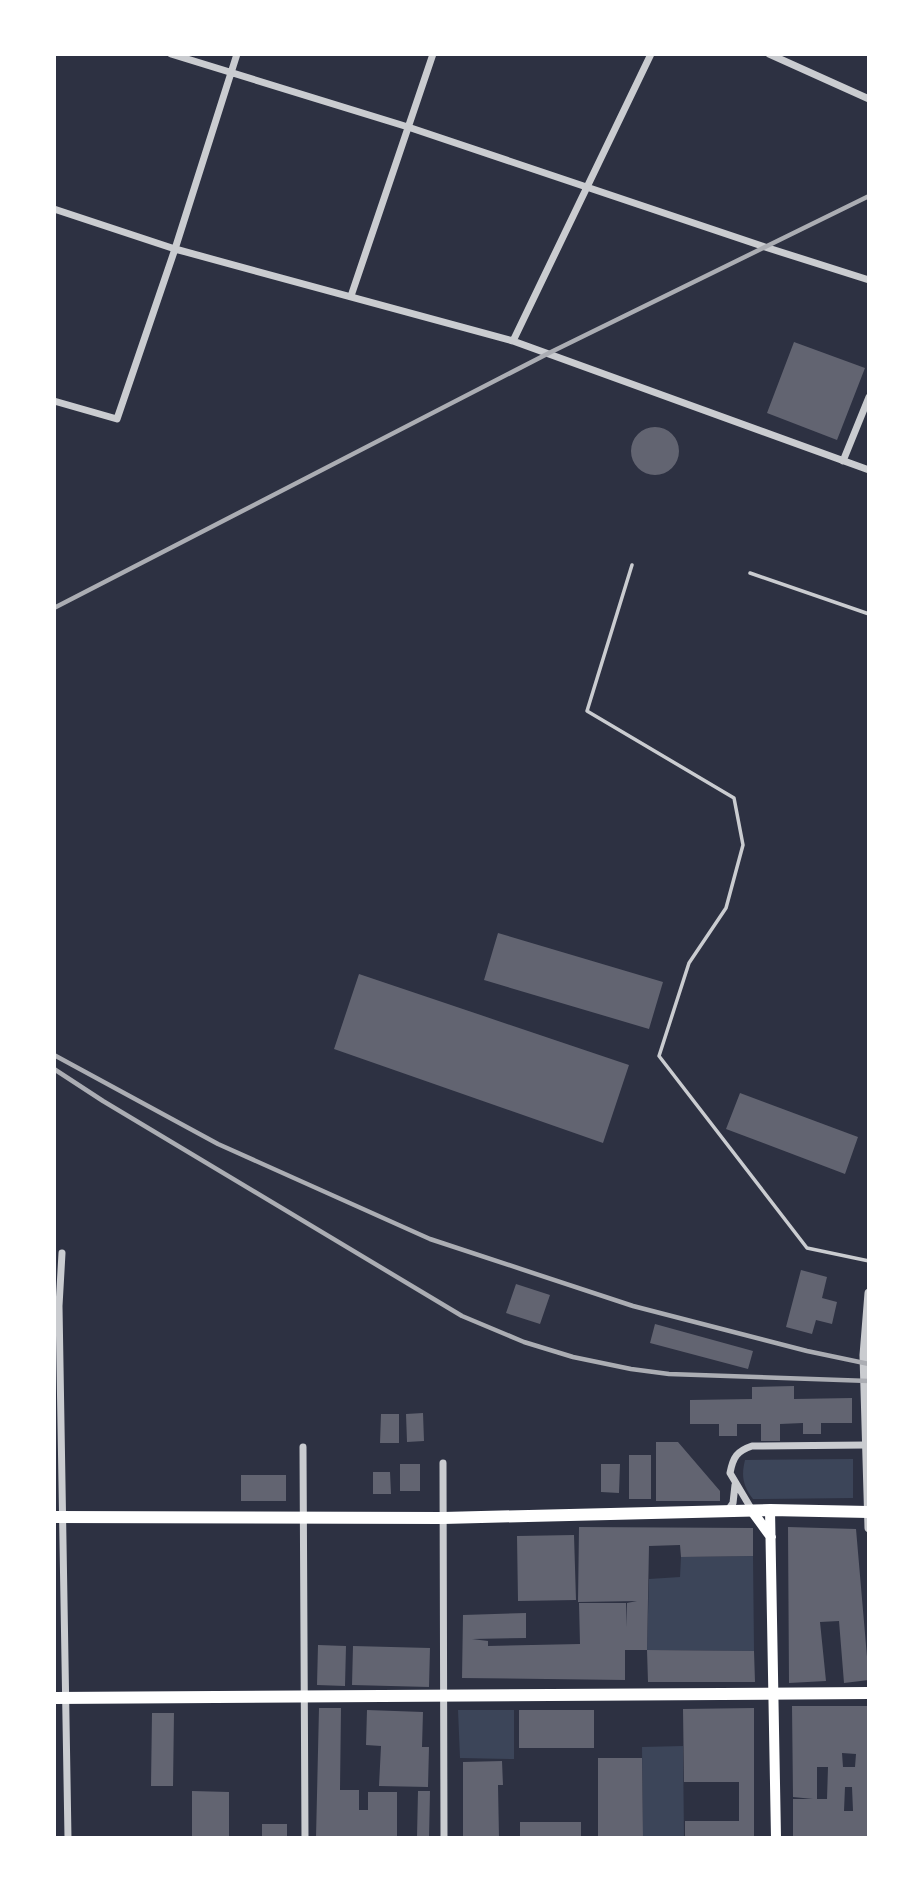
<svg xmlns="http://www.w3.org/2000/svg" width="923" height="1892" viewBox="0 0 923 1892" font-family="'PT Sans Narrow',sans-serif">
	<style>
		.green { fill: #3c4559 }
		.building { fill: #626471; fill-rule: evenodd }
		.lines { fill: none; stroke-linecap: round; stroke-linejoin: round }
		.service { stroke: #caccd0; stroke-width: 3.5 }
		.minor { stroke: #caccd0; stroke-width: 7 }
		.tertiary { stroke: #caccd0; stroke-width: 9 }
		.secondary { stroke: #fff; stroke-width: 10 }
		.primary { stroke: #fff; stroke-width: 12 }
		.rail { stroke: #abadb3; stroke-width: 4.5 }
	</style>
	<rect width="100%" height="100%" fill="#2d3142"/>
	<path class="green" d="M853,1459V1498L753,1499C743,1486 741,1476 745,1460Z
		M753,1556L754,1651L647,1650L649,1579L680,1577L681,1557Z
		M458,1710H514V1759L460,1758Z
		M683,1746L684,1838H643L642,1747Z"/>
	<path class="building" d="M794,342L865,368L837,440L767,413Z
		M631 451a24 24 0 1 1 48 0a24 24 0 1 1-48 0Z
		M498,933L663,982L649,1029L484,980Z
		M359,974L629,1065L603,1143L334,1049Z
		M740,1093L858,1137L845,1174L726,1129Z
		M801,1270L827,1277L822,1298L837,1302L832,1324L816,1320L812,1334L786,1327Z
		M516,1284L550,1295L540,1324L506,1313Z
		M655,1324L753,1351L748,1369L650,1343Z
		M794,1386V1399L852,1398V1423H821V1434H803V1423L780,1424V1441H761V1424H737V1436H719V1424H690V1400L752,1399V1387Z
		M423,1413L424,1441L407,1442L406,1414Z
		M381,1414H399V1443H380Z
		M656,1442H678L720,1491V1501H656Z
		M629,1455H651V1499H629Z
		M400,1464H420V1491H400Z
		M601,1464H620L619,1493L601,1492Z
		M373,1472H390L391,1494H373Z
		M241,1475H286V1501H241Z
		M579,1527L753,1528V1556L681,1557L680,1545L649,1546L647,1650H625V1680L462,1678L463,1615L526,1613V1638L472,1639L488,1641V1646L580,1644L579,1603H626V1627L627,1603L637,1601L578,1602Z
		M788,1527L856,1529L869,1680L844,1683L839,1621L820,1622L826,1681L789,1683Z
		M574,1535L576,1600L518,1601L517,1536Z
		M318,1645L346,1646L345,1686L317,1685Z
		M353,1646L430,1648L429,1687L352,1685Z
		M647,1650L754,1651L755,1682H648Z
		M792,1706H869V1838H793V1799H813L793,1797ZM842,1753L856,1754L855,1767H843ZM817,1767H828L827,1799H817ZM845,1787H852L853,1811H844Z
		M319,1708H341L340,1790H359V1810H368V1792H397V1838H316Z
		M754,1708V1838H685V1821H739V1782H684L683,1709Z
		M367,1710L423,1712L422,1747H429L428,1787L379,1786L381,1746L366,1745Z
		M519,1710H594V1748H519Z
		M152,1713H174L173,1786H151Z
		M598,1758H642L643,1838H598Z
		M502,1761L503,1785H498L499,1838H463V1762Z
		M192,1791L229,1792V1838H192Z
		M418,1791H430L429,1838L417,1837Z
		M520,1822H581V1838H520Z
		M262,1824H287V1838H262Z"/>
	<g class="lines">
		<path class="service" d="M632,565L587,711L734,798L743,845L726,908L689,963L659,1056L807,1248L869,1261
			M750,573L869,614"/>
		<path class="minor" d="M171,54L408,127L765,247L869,280
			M769,54L869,99
			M54,209L175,249L513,341L869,470
			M351,296L433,54
			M513,341L651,54
			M54,401L117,419L175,249L237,54
			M843,461L869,397
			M62,1253L59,1306L68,1838
			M303,1447L305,1838
			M443,1463L444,1838
			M728,1510L733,1503L735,1485
			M752,1510L730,1473C733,1457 737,1451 752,1446L865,1445"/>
		<path class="tertiary" d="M869,1293L864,1355L869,1528"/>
		<path class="secondary" d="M770,1510L776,1838
			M752,1511L771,1537"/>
		<path class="primary" d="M54,1517L443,1518L770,1510L869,1512
			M54,1698L869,1693"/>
		<path class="rail" d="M54,608L549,353L869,196
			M54,1055L218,1144L430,1239L633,1306L807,1351L869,1364
			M54,1069L103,1101L462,1316L524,1342L573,1357L631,1369L669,1374L869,1381"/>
	</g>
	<rect width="923" height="1892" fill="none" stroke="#ffffff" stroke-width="112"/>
</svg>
